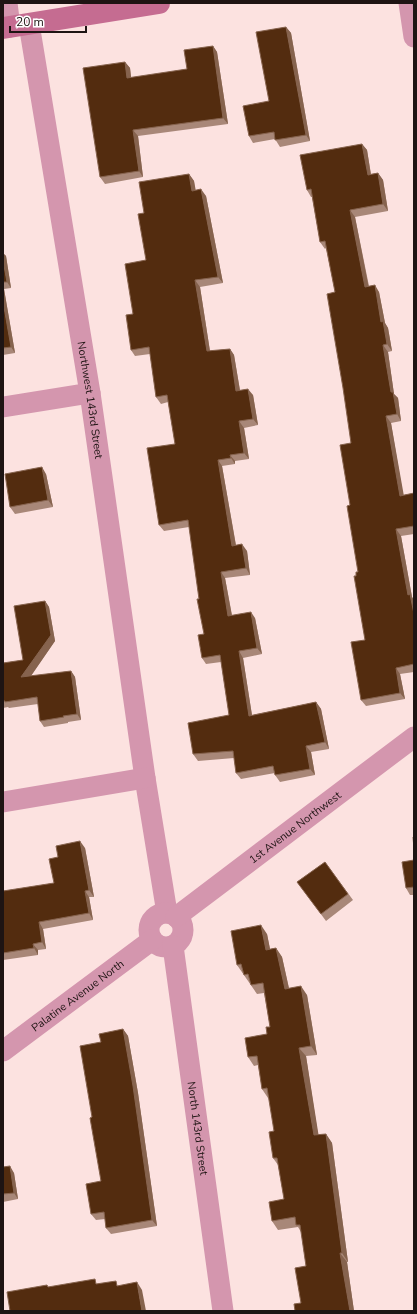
<svg xmlns="http://www.w3.org/2000/svg" width="417" height="1314" viewBox="0 0 417 1314" font-family="'Nunito Sans',sans-serif">
	<style>
		.lines { fill: none; stroke-linecap: round; stroke-linejoin: round }
		.street { stroke: #d496ae; stroke-width: 21 }
		.secondary { stroke: #c56c91; stroke-width: 22 }
		.wall { fill: #a88778 }
		.shaded-wall { fill: #86634e }
		.building { fill: #532c0f; stroke: #86634e }
		.labels { text-anchor: middle; dominant-baseline: central; stroke-width: 4; stroke-linejoin: round; paint-order: stroke }
		.street-label { font-size: 11px; fill: #1e1413; stroke: #fff }
	</style>
	<rect width="100%" height="100%" fill="#fce2e0"/>
	<g class="lines">
		<g class="street">
			<path d="M7,3L10,27"/>
			<path d="M409,3L414,37"/>
			<path id="s1" d="M29,24L90,393L145,778L167,913"/>
			<path d="M3,407L90,393"/>
			<path d="M3,802L145,778"/>
			<circle cx="166" cy="930" r="17"/>
			<path id="s2" d="M176,917L414,737"/>
			<path id="s3" d="M173,946L223,1311"/>
			<path id="s4" d="M3,1051L152,940"/>
		</g>
		<path class="secondary" d="M3,28L159,3"/>
	</g>
	<path class="wall" d="M286,27L291,33L310,141L280,147L275,139L253,143L249,136L269,101Z
		M213,46L217,52L228,124L138,136L143,177L105,184L100,177L125,62L130,68L131,78L187,69Z
		M362,144L367,150L371,174L378,173L383,180L388,211L355,217L369,286L379,292L385,323L388,328L392,351L388,352L394,394L398,398L401,421L391,423L403,495L414,493V534L401,536L412,597L414,600V672L400,674L405,699L366,706L361,700L365,640L356,576L358,572L350,505L351,443L335,292L326,248L325,249L320,242L312,197H311L307,190Z
		M189,174L194,181L195,190L206,196L223,283L200,287L210,351L230,349L234,355L240,390L253,395L258,425L244,428L249,459L235,461V464L222,466L236,545L247,551L250,575L225,578L232,615L255,618L262,654L243,658L252,715L316,702L321,709L329,749L311,752L315,775L280,782L275,775V773L241,779L236,773L234,758L198,761L193,754L229,715L221,662L206,664L202,658L204,634L189,527L164,531L159,525L175,444L168,402L161,404L156,397L150,354L135,356L131,350L133,314L146,260L144,213Z
		M3,253L6,256L11,288L4,289L15,353L3,355Z
		M46,474L53,507L15,514L10,507Z
		M45,601L49,607L55,641L31,676L71,671L75,677L81,720L68,722V723L44,727L40,721L38,704L9,708L8,707L3,708V663L23,660Z
		M85,848L94,897H89L93,920L43,929L46,949L38,950V955L3,960V891L54,883L58,857Z
		M414,860V895H410L406,888Z
		M325,862L353,900L326,921L297,882Z
		M267,934L270,949L276,948L282,957L289,988L307,995L317,1055L306,1056L318,1135L326,1134L332,1143L348,1262H347L354,1311H295L301,1303L306,1266L301,1232L298,1227L278,1230L272,1221L284,1199L278,1165L273,1158L274,1131L269,1098H268L262,1089L258,1065L254,1066L248,1057L267,1034L270,1027L264,993L257,994L237,965Z
		M123,1029L128,1036L138,1093L157,1226L111,1234L106,1228L105,1219L96,1220L91,1214L101,1181L92,1117L101,1042Z
		M3,1167L14,1173L18,1199L3,1202Z"/>
	<path class="shaded-wall" d="M286,27L291,33L310,141L306,135Z
		M213,46L217,52L228,124L223,118Z
		M125,62L130,68L132,85L127,78Z
		M133,130L138,136L143,177L139,171Z
		M362,144L367,150L372,182L368,175Z
		M378,173L383,180L388,211L383,204Z
		M189,174L194,181L197,197L192,191Z
		M201,189L206,196L223,283L218,277Z
		M350,210L355,217L370,294L365,287Z
		M3,253L6,256L11,288L7,282L3,260Z
		M195,280L200,287L211,358L207,351Z
		M375,285L379,292L385,323L388,328L392,351L387,344L381,322Z
		M3,287L4,289L15,353L11,347L3,301Z
		M383,345L388,352L394,394L398,398L401,421L397,414L391,392Z
		M230,349L234,355L241,397L236,391Z
		M248,389L253,395L258,425L253,419Z
		M386,416L391,423L405,502L400,496Z
		M239,421L244,428L249,459L244,453Z
		M230,455L235,461V464L231,458Z
		M218,460L222,466L237,552L232,546Z
		M42,467L46,474L53,507L48,500Z
		M396,529L401,536L412,597L414,600V614L408,595Z
		M242,544L247,551L250,575L246,568Z
		M221,572L225,578L233,622L228,616Z
		M45,601L49,607L55,641L26,683L21,677Z
		M251,612L255,618L262,654L257,648Z
		M239,651L243,658L253,722L249,716Z
		M396,668L400,674L405,699L400,693Z
		M71,671L75,677L81,720L77,714Z
		M316,702L321,709L329,749L325,742Z
		M306,746L311,752L315,775L310,769Z
		M80,841L85,848L94,897L89,890Z
		M85,891L89,897L93,920L89,913Z
		M39,922L43,929L46,949L42,942Z
		M261,925L267,934L272,959L266,950Z
		M33,944L38,950V955L34,948Z
		M276,948L282,957L291,998L285,989Z
		M301,986L307,995L317,1055L311,1046Z
		M123,1029L128,1036L138,1093L157,1226L152,1220Z
		M299,1048L306,1056L320,1144L314,1135Z
		M326,1134L332,1143L348,1262L342,1253Z
		M10,1166L14,1173L18,1199L14,1193Z
		M340,1253L347,1262L354,1311H350Z
		M137,1282L142,1290L146,1311H142Z"/>
	<path class="building" d="M286,27L306,135L275,140L274,132L249,136L243,106L269,101L256,32Z
		M213,46L223,118L133,130L139,171L100,177L83,68L125,62L127,78L187,69L184,50Z
		M362,144L368,175L378,173L383,204L350,210L365,287L375,285L381,322L383,321L387,344L383,345L391,392H393L397,414L386,416L400,496L414,493V526L396,529L408,595L410,594L414,614V664L396,668L400,693L361,700L351,642L365,640L354,576H356V572H358L347,506L350,505L340,445L351,443L343,388L327,294L335,292L325,241L320,242L311,189L307,190L300,155Z
		M189,174L192,191L201,189L218,277L195,280L207,351L230,349L236,391L248,389L253,419L239,421L244,453L230,455L231,458L218,460L232,546L242,544L246,568L221,572L228,616L251,612L257,648L239,651L249,716L316,702L325,742L306,746L310,769L275,775L273,766L236,773L233,751L193,754L188,723L229,715L220,655L202,658L198,635L204,634L197,599H199L188,520L159,525L147,448L175,444L167,395L156,397L149,347L131,350L126,315L133,314L125,264L146,260L138,214L144,213L139,182Z
		M3,260L7,282H3Z
		M3,301L11,347L3,348Z
		M42,467L48,500L10,507L5,474Z
		M45,601L51,635L21,677L71,671L77,714L63,716L64,717L40,721L37,697L5,702V701H3V663L23,660L14,606Z
		M413,837H414V849Z
		M80,841L89,890L85,891L89,913L39,922L42,942L33,944L34,948L3,953V891L54,883L49,859L58,857L56,846Z
		M414,860V887L406,888L402,862Z
		M325,862L348,894L321,914L297,882Z
		M261,925L266,950L276,948L285,989L301,986L311,1046L299,1048L314,1135L326,1134L342,1253H340L350,1311H295L294,1304L301,1303L295,1268L306,1266L300,1225H296L295,1217L272,1221L269,1202L284,1199L277,1158H273L269,1132L274,1131L267,1088L262,1089L257,1056L248,1057L245,1038L267,1034L266,1027H270L263,983L251,985L248,974L244,975L241,964L237,965L231,931Z
		M123,1029L133,1086L152,1220L106,1228L104,1212L91,1214L86,1184L101,1181L90,1118L92,1117L80,1046L101,1042L99,1034Z
		M10,1166L14,1193L3,1194V1167Z
		M95,1279L96,1284L116,1281L117,1286L137,1282L142,1311H10L7,1292L47,1285L48,1287Z"/>
	<g class="labels">
		<g class="street-label">
			<text stroke="none"><textPath href="#s1" startOffset="381">Northwest 143rd Street</textPath></text>
			<text stroke="none"><textPath href="#s2" startOffset="149">1st Avenue Northwest</textPath></text>
			<text stroke="none"><textPath href="#s4" startOffset="93">Palatine Avenue North</textPath></text>
			<text stroke="none"><textPath href="#s3" startOffset="184">North 143rd Street</textPath></text>
		</g>
	</g>
	<rect width="417" height="1314" fill="none" stroke="#1e1413" stroke-width="8"/>
	<path d="M10 26v6h76v-6" fill="none" stroke="#1e1413" stroke-width="2"/>
	<text x="16" y="26" font-size="12" fill="#1e1413" stroke="#ffffff" stroke-width="3" paint-order="stroke">20 m</text>
</svg>
